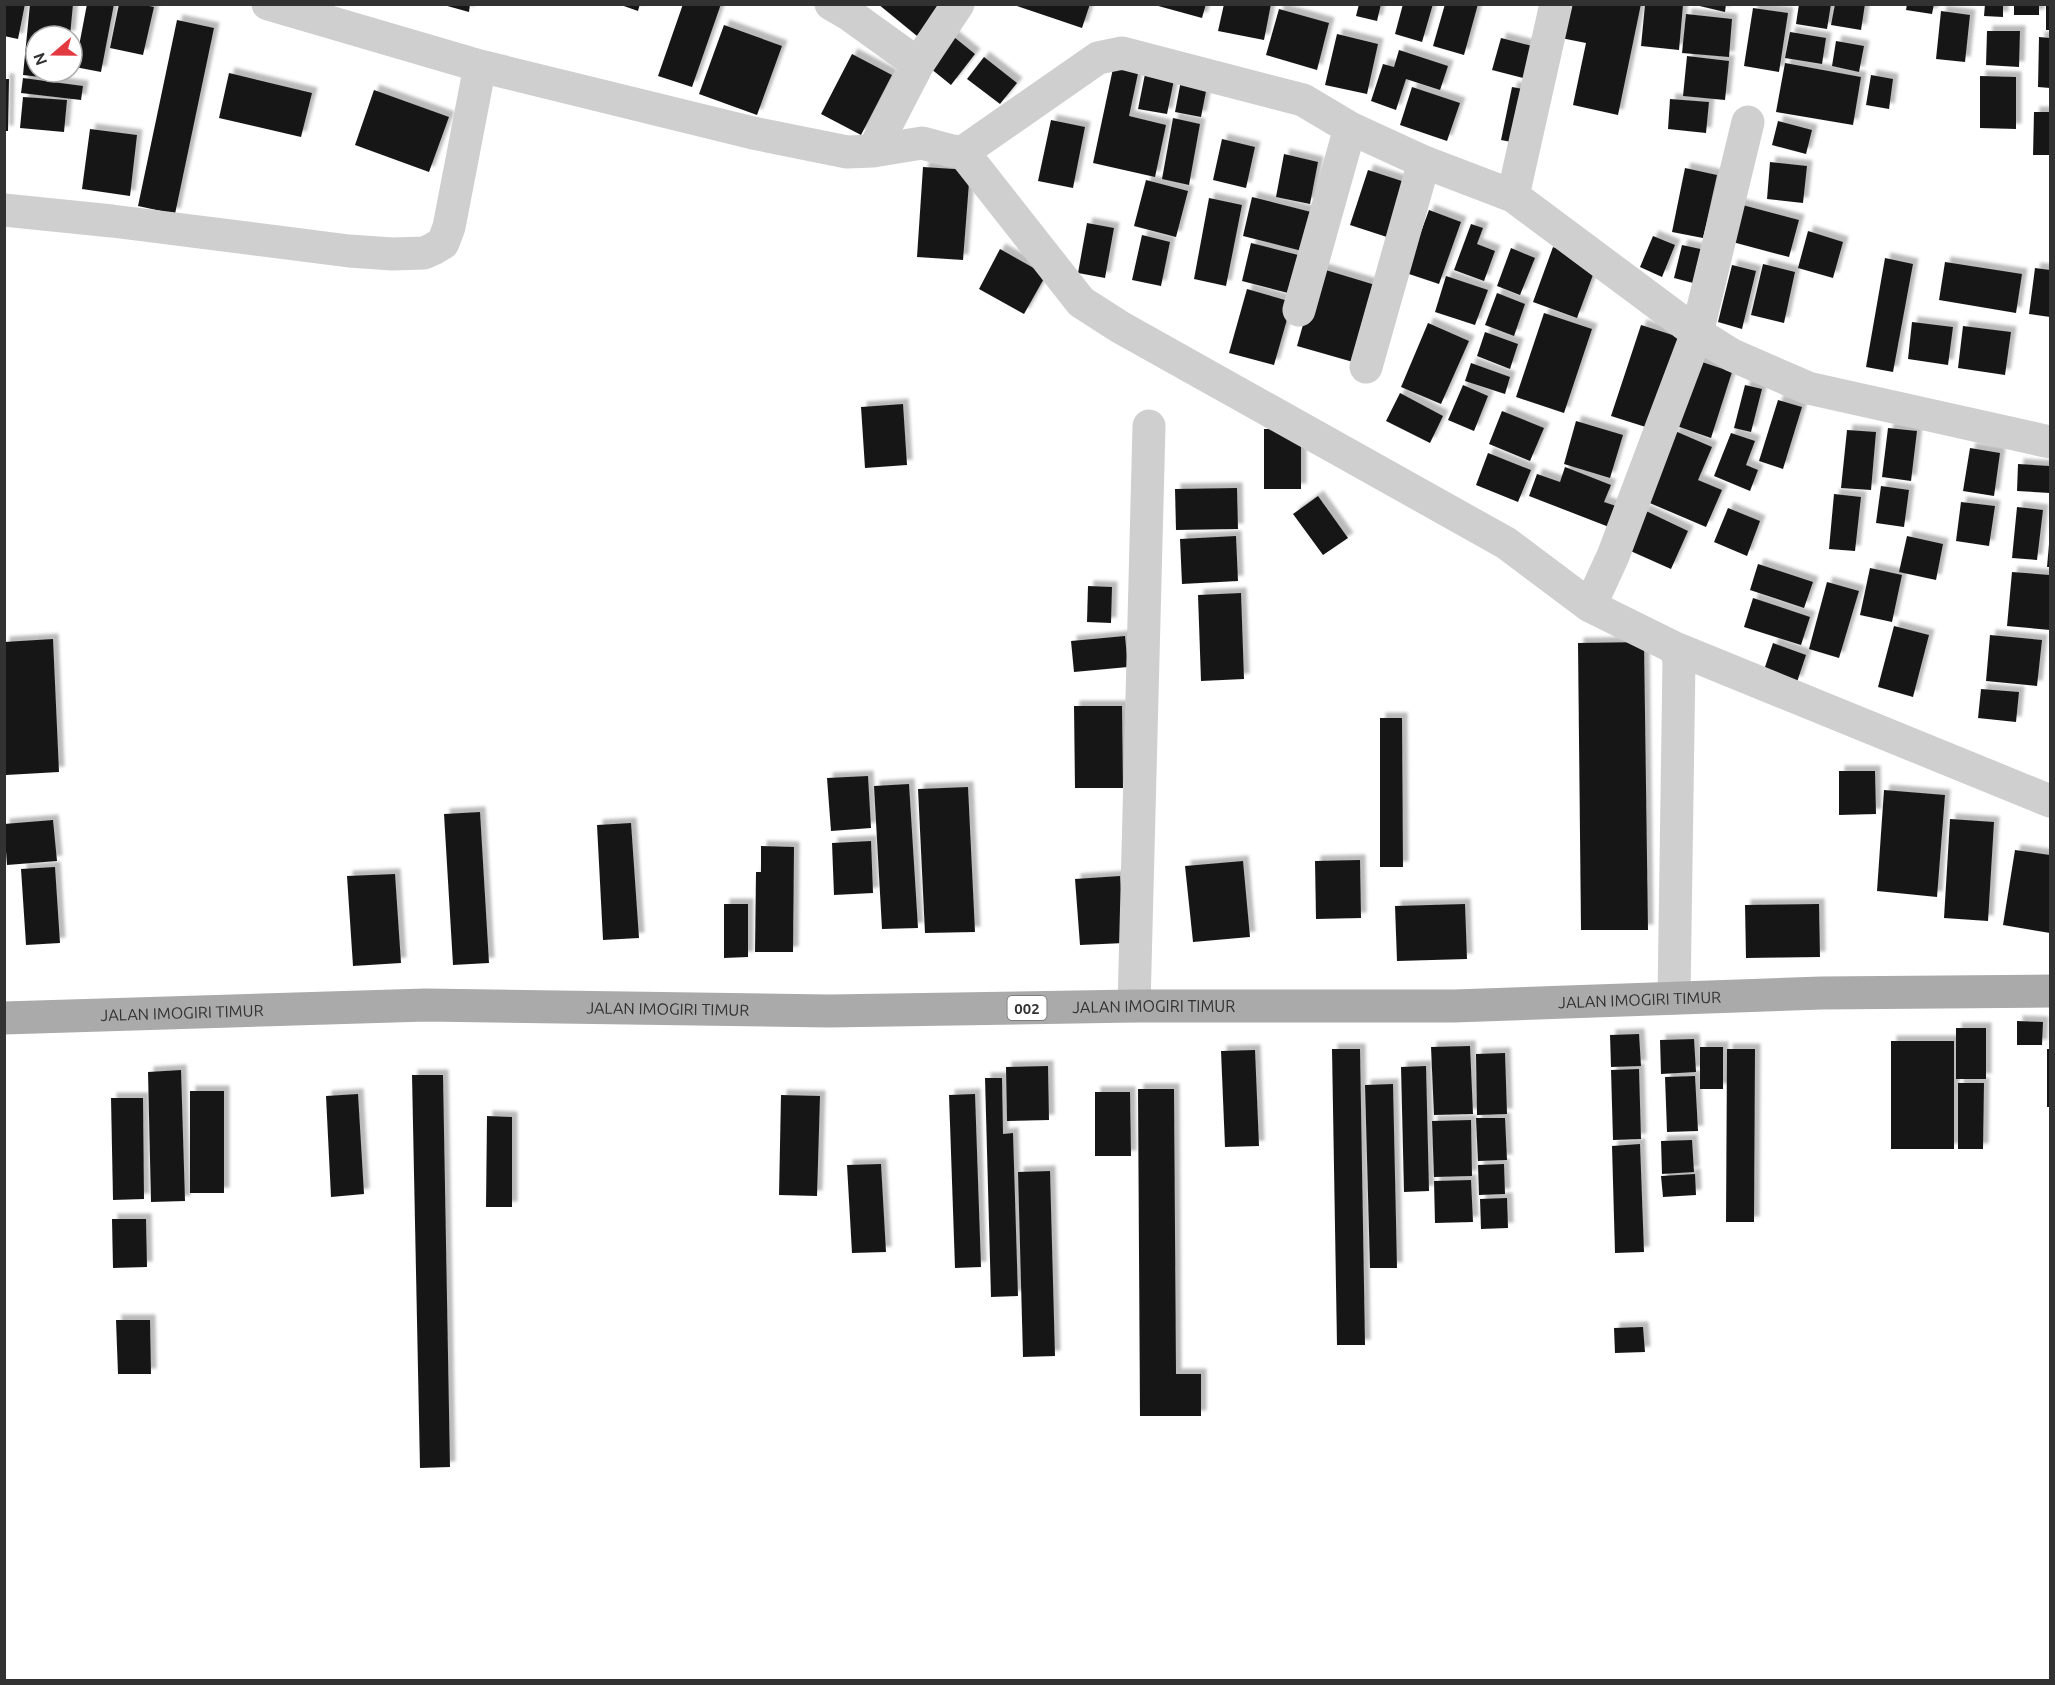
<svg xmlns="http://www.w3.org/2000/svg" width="2055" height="1685" viewBox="0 0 2055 1685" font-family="Ubuntu,sans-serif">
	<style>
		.building { fill: #191919; filter: url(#shadow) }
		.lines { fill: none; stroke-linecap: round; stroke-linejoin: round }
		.street { stroke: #cfcfcf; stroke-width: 33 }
		.primary { stroke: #aaa; stroke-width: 33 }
		.labels { text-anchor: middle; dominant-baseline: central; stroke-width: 6; stroke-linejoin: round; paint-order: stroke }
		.shield { fill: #fff; stroke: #707070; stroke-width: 1.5 }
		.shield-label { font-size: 15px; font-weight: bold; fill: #323232 }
		.street-label { font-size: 16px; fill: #323232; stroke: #fff }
	</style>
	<defs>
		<filter id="shadow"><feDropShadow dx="5.5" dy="-5.5" stdDeviation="1.5" flood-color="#0004"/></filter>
	</defs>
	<rect width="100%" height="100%" fill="#fff"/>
	<path class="building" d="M4,4H25L18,39L4,36Z
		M30,4H73L70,36H36V72H67L66,80L23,75Z
		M87,4H114L101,72L75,67Z
		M119,4H140L154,7L143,55L110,48Z
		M440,4H470L469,12Z
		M618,4H640L638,11Z
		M683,4H721L692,87L658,76Z
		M878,4H942L917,36Z
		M1011,4H1090L1082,28Z
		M1151,4H1206L1202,18Z
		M1224,4H1271L1264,40L1218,31Z
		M1359,4H1381L1377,21L1356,16Z
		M1403,4H1433L1422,42L1395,34Z
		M1445,4H1478L1464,55L1433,46Z
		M1568,4H1641L1618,115L1573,105L1586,43L1561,38Z
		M1691,4H1726L1725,12Z
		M1799,4H1831L1827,29L1796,24Z
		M1835,4H1865L1861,30L1831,25Z
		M1907,4H1934L1932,14L1906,10Z
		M1985,4H2003V17L1984,16Z
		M2014,4H2039V15H2014Z
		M2046,4H2050V30H2046Z
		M1645,5H1683L1679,50L1641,46Z
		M1753,8L1788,13L1779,72L1744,66Z
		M1279,9L1329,23L1317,70L1266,55Z
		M1941,11L1970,15L1965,62L1936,59Z
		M1686,14L1732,19L1729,57L1682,53Z
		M177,20L214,28L175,214L138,206Z
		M724,25L782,46L757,115L699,94Z
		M1987,31H2020L2019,67L1986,65Z
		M1790,32L1826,38L1822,64L1785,58Z
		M949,33L975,54L951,85L925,64Z
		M1337,34L1378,44L1367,94L1325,85Z
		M2039,37L2050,38V88L2038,87Z
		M1501,38L1536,47L1527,79L1492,70Z
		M1836,41L1864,46L1859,72L1832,66Z
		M1399,50L1448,66L1440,90L1406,79L1396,110L1371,101L1383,64L1394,67Z
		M852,54L892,75L861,135L821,114Z
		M1687,56L1729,61L1725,100L1683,96Z
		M984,57L1017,83L1000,104L967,79Z
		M1115,59L1140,64L1129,116L1166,125L1155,177L1093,163Z
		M1785,63L1861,77L1853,125L1776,112Z
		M1146,69L1175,75L1167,114L1138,109Z
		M229,73L312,93L301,137L219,118Z
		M1182,75L1208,81L1201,117L1175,112Z
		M1871,75L1893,79L1889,109L1866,105Z
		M1980,76L2016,77V129L1980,128Z
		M23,78L83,86L81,100L21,93Z
		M4,79H9L8,131H4Z
		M1412,87L1460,103L1447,141L1400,125Z
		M1512,87L1534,91L1522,144L1501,140Z
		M374,90L449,117L429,172L355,145Z
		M23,97L67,100L64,132L20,128Z
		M1670,99L1709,102L1706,133L1668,129Z
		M2034,112H2050V155H2033Z
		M1173,118L1200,124L1189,185L1162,179Z
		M1051,120L1085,127L1073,188L1038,181Z
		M1778,121L1812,130L1806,154L1772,145Z
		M90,129L137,135L130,196L82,189Z
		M1222,139L1255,147L1246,188L1213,180Z
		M1284,154L1318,162L1310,204L1276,197Z
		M1770,162L1807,166L1803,203L1767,199Z
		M923,167L970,170L963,260L917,257Z
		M1685,168L1717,175L1703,238L1672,232Z
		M1368,170L1411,184L1393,239L1350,225Z
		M1146,180L1188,191L1176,237L1134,226Z
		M1252,197L1315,213L1306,252L1243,236Z
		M1209,198L1242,205L1226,286L1194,279Z
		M1735,203L1799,220L1789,257L1725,240Z
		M1429,210L1461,222L1439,284L1406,273Z
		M1087,223L1114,228L1105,278L1078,273Z
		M1471,224L1483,228L1477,244L1495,251L1484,281L1454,270Z
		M1808,231L1843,242L1833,278L1798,268Z
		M1142,235L1170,242L1161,286L1132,280Z
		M1653,236L1675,245L1662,277L1640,267Z
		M1251,243L1306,257L1296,295L1242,281Z
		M1682,245L1705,250L1697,284L1674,278Z
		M1553,247L1597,264L1577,318L1533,302Z
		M1511,248L1535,258L1520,295L1497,286Z
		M1000,249L1046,275L1024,314L979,289Z
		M1885,258L1913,264L1893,372L1866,367Z
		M1945,262L2022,274L2016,313L1939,300Z
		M1763,264L1795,272L1784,323L1751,315Z
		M1732,265L1756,271L1742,329L1718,322Z
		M1319,268L1382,287L1360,364L1297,346Z
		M2035,268L2050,270V317L2029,314Z
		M1446,276L1488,290L1475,325L1435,312Z
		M1247,289L1292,302L1274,365L1229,353Z
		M1497,293L1525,304L1514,336L1485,325Z
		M1544,313L1592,329L1564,413L1516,397Z
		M1912,322L1953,327L1948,365L1908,359Z
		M1428,323L1469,341L1441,404L1401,387Z
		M1641,325L1682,338L1652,429L1611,416Z
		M1963,326L2011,332L2005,375L1958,368Z
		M1485,332L1518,344L1510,369L1477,356Z
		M1696,360L1732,372L1711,438L1674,425Z
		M1471,363L1510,377L1505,394L1465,381Z
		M1463,385L1488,396L1474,431L1448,420Z
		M1745,385L1762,389L1751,432L1734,428Z
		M1400,393L1443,416L1430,443L1386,421Z
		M1778,400L1802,407L1783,469L1759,461Z
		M903,404L907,465L865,468L861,407Z
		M1502,411L1544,428L1530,461L1489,444Z
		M1576,421L1623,435L1610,478L1564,464Z
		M1888,428L1917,431L1911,481L1882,477Z
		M1264,429H1301V489H1264Z
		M1847,430L1876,432L1871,490L1841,488Z
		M1675,431L1712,447L1698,480L1722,490L1706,527L1645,501Z
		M1731,433L1755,441L1746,465L1758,470L1750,491L1714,476Z
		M1970,448L2000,453L1994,496L1963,491Z
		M1488,453L1531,470L1518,502L1476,485Z
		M2018,464L2050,466V493L2017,491Z
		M1565,467L1611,485L1604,502L1616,506L1609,527L1529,496L1537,474L1560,482Z
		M1881,486L1909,490L1904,527L1876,523Z
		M1237,488L1238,529L1176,530L1175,489Z
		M1834,494L1861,497L1855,551L1829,549Z
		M1318,496L1348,538L1323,555L1293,514Z
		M1961,502L1995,506L1989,546L1956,541Z
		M2017,507L2043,510L2037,560L2012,558Z
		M1728,508L1760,521L1747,556L1714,542Z
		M1644,510L1688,531L1671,569L1626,549Z
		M1236,536L1238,581L1182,584L1180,539Z
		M1907,536L1943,544L1936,580L1899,572Z
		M2049,544H2050V567H2047Z
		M1758,564L1813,582L1804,608L1750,590Z
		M1870,568L1902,575L1892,622L1860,615Z
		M2012,572L2050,575V630L2007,626Z
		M1827,582L1859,591L1839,658L1809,649Z
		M1088,586L1112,587L1111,623L1087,622Z
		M1241,593L1244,679L1201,681L1198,595Z
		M1753,598L1810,617L1801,645L1744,627Z
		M1894,626L1929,635L1913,697L1878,687Z
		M1990,635L2042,640L2037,686L1986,681Z
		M1125,636L1128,667L1074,672L1071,641Z
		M53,639L59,772L6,775L4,642Z
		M1644,642L1648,930H1581L1578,643Z
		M1773,643L1806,655L1797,682L1764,670Z
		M1981,689L2019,692L2016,722L1978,718Z
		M1074,706H1122L1123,788H1075Z
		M1380,718H1402L1403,867H1380Z
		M1839,771H1875L1876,814L1839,815Z
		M868,776L871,828L831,831L827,778Z
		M909,784L918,928L882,929L874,786Z
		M968,787L975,932L925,933L918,789Z
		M1884,790L1945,795L1937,897L1877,891Z
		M480,812L489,963L453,965L444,814Z
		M1950,819L1994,822L1988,921L1944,918Z
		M53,820L57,861L7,865L4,824Z
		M631,823L639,938L603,940L597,825Z
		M871,841L873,893L834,895L832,843Z
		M761,846L794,847L793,952H755L756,872H761Z
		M2015,850L2050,855V933L2003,925Z
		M1360,860L1361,918L1316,919L1315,861Z
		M1243,861L1250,937L1193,942L1185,866Z
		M55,867L60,943L26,945L21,869Z
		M395,874L401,963L353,966L347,876Z
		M1120,876L1125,943L1080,945L1075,879Z
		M724,904H748V957L724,958Z
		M1465,904L1467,959L1397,961L1395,906Z
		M1819,904L1820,957L1746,958L1745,905Z
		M2017,1021L2043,1022L2042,1045H2017Z
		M1956,1028H1986V1079H1956Z
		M1639,1034L1641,1066L1611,1067L1610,1035Z
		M1694,1039L1696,1072L1661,1074L1660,1040Z
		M1891,1041H1954V1149H1891Z
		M1470,1046L1473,1114L1434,1115L1431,1047Z
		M1700,1047H1723V1089H1700Z
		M1332,1049H1360L1365,1345H1337Z
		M1727,1049H1755L1754,1222H1726Z
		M2047,1049H2050V1107H2047Z
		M1255,1050L1259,1146L1225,1147L1221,1051Z
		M1505,1053L1507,1114L1477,1115L1476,1054Z
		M1048,1066L1049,1120L1007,1121L1006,1067Z
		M1426,1066L1429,1191L1404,1192L1401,1067Z
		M1639,1069L1641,1139L1613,1140L1611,1070Z
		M181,1070L185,1201L151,1202L148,1072Z
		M412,1075H443L450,1467L420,1468Z
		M1695,1076L1698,1131L1667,1132L1665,1077Z
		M985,1078H1002L1003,1134L1013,1133L1018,1296L991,1297Z
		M1958,1083H1984L1983,1149H1958Z
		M1393,1084L1397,1268H1370L1365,1085Z
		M1138,1089H1174L1176,1374H1201V1416H1140Z
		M190,1091H224V1193H190Z
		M1095,1092H1130L1131,1156H1095Z
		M358,1094L364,1194L331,1197L326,1096Z
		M975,1094L981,1267L955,1268L949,1095Z
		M781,1095L820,1096L817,1196L779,1195Z
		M111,1098H143L144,1199L113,1200Z
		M487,1116L512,1117V1207H486Z
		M1476,1118H1505L1507,1160L1478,1161Z
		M1471,1120L1472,1176L1434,1177L1432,1121Z
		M1692,1140L1694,1172L1662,1174L1661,1141Z
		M1640,1144L1644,1252L1615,1253L1612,1146Z
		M881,1164L886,1252L852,1253L847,1165Z
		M1504,1164L1505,1194L1479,1195L1478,1165Z
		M1050,1171L1055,1356L1023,1357L1018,1172Z
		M1695,1174L1696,1195L1663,1197L1661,1176Z
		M1471,1180L1473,1222L1435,1223L1434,1181Z
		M1507,1198L1508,1228L1481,1229L1480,1199Z
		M112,1219H146L147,1267L113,1268Z
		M116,1320H150L151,1374H118Z
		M1643,1327L1645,1352L1615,1353L1614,1328Z"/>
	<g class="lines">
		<path class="street" d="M268,4L480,66L753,133L847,152L873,151L922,143L952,151L963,152L1098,58L1122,53L1303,100L1350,128L1424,162L1513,196L1697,333L1732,355L1808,388L2050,442
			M831,4L850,15L918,64
			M873,151L918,64L958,4
			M963,152L1081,302L1120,327L1506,543L1590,606L1675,648L2050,801
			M1513,196L1556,4
			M4,210L112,221L349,251L393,254L424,253L433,249L443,243L449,227L480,66
			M1299,310L1350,128
			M1366,367L1424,162
			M1590,606L1613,556L1697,333L1748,122
			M1674,998L1679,660L1675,648
			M1134,1006L1149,426"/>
		<path class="primary" id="s1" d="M4,1018L426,1005L829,1011L1134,1006H1454L1821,993L2050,991"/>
	</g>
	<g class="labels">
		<rect class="shield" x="1007.5" y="996" width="39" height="24" rx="4.5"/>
		<g class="shield-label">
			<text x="1027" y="1008">002</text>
		</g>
		<g class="street-label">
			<text stroke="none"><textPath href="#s1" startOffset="1636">JALAN IMOGIRI TIMUR</textPath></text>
			<text stroke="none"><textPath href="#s1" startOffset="1150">JALAN IMOGIRI TIMUR</textPath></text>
			<text stroke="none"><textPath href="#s1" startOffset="664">JALAN IMOGIRI TIMUR</textPath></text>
			<text stroke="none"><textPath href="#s1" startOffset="178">JALAN IMOGIRI TIMUR</textPath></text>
		</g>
	</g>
	<rect width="2055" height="1685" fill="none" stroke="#323232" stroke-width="12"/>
	<g transform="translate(54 54) rotate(250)"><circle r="28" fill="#ffffff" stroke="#adadad" stroke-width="1.5"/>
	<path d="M0-4.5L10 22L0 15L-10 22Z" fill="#e33a41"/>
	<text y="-9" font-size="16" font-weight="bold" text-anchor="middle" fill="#323232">N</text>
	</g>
</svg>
